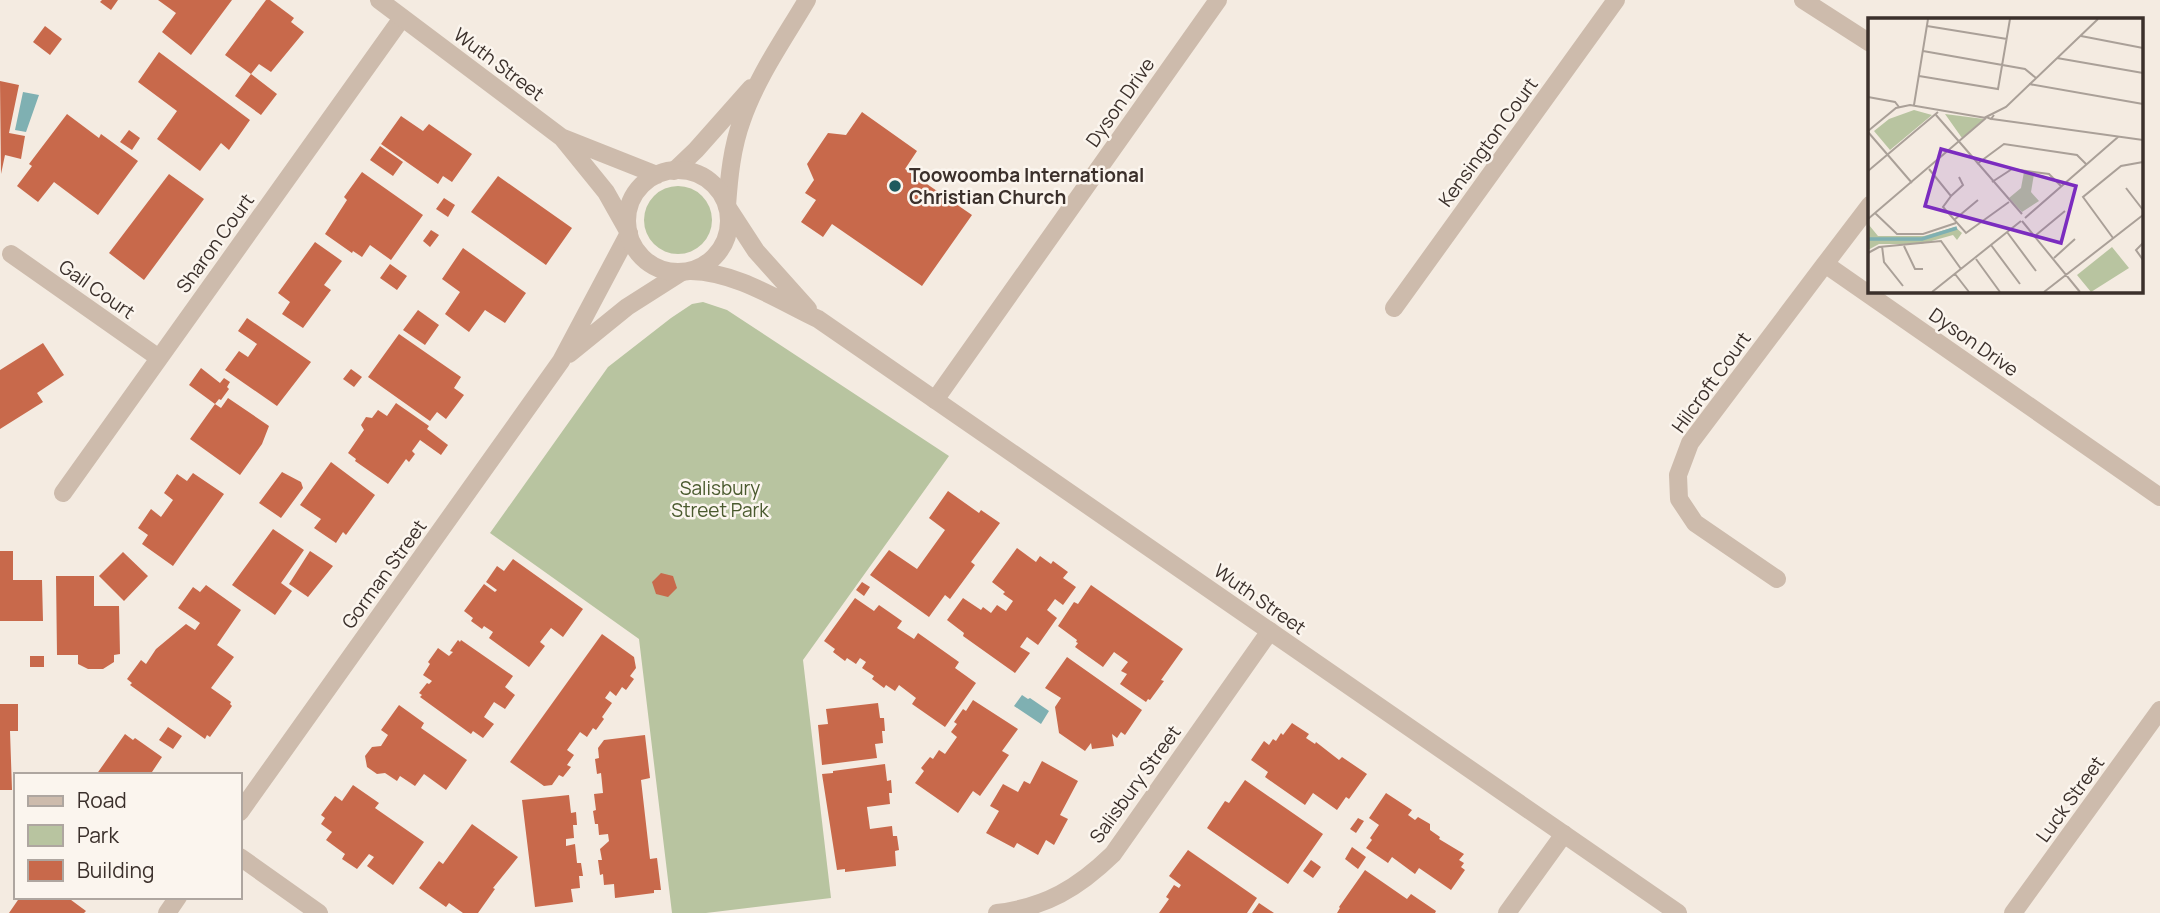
<svg xmlns="http://www.w3.org/2000/svg" width="2160" height="913" viewBox="0 0 2160 913" font-family="Manrope,sans-serif">
	<style>
		.green { fill: #b8c4a0 }
		.water { fill: #7fb0b2 }
		.building { fill: #c8694b }
		.lines { fill: none; stroke-linecap: round; stroke-linejoin: round }
		.minor { stroke: #cdbbac; stroke-width: 18 }
		.tertiary { stroke: #cdbbac; stroke-width: 18 }
		.poi-dot { fill: #1f5a5e; stroke: #fbf5ee; stroke-width: 2.5 }
		.labels { text-anchor: middle; dominant-baseline: central; stroke-width: 5; stroke-linejoin: round; paint-order: stroke }
		.street-label { font-size: 19px; fill: #3b302b; stroke: #fbf5ee }
		.poi-label { font-size: 19px; font-weight: bold; fill: #3b302b; stroke: #fbf5ee; text-anchor: start }
		.park-label { font-size: 19px; fill: #4a5a2e; stroke: #fbf5ee }
		.inset-river { fill: none; stroke: #7fb0b2; stroke-width: 3.5 }
		.inset-road { fill: none; stroke: #aaa098; stroke-width: 2 }
		.view { fill: #7b2cbf; fill-opacity: 0.15; stroke: #7b2cbf; stroke-width: 3.5 }
		.inset-edge { fill: none; stroke: #3b302b; stroke-width: 3.5 }
	</style>
	<rect width="100%" height="100%" fill="#f4ebe1"/>
	<path class="green" d="M644 220a34 34 0 1 1 68 0a34 34 0 1 1-68 0Z
		M703,302L727,310L949,456L803,660L831,898L706,913H672L639,639L490,533L608,367L671,318L692,304Z"/>
	<path class="water" d="M23,92L39,95L26,132L15,130Z
		M1022,695L1028,699L1030,698L1049,711L1041,724L1014,706Z"/>
	<path class="building" d="M102,0H118L111,10L100,2Z
		M158,0H232L191,55L162,32L176,13Z
		M266,0H270L294,18L291,22L304,32L271,72L259,64L251,74L225,55Z
		M45,26L62,39L50,55L33,42Z
		M159,52L250,120L229,150L221,143L200,171L157,139L177,111L138,82Z
		M251,74L277,94L261,115L235,96Z
		M0,81L19,85L9,133L25,136L21,159L5,155L1,174Z
		M862,112L917,151L905,169L972,215L922,286L832,224L823,237L801,222L816,200L805,193L814,180L807,164L828,133L846,135Z
		M67,114L99,138L101,134L138,161L98,215L54,182L38,202L17,186L32,166L29,164Z
		M401,116L423,131L429,124L472,154L452,182L443,176L438,184L381,144Z
		M129,130L140,138L132,150L120,142Z
		M380,146L403,162L393,176L370,160Z
		M362,172L423,215L391,260L370,245L362,257L353,251L352,253L325,234L347,200L344,197Z
		M169,174L204,199L144,280L109,253Z
		M498,176L572,228L546,265L471,212Z
		M444,198L455,205L448,217L436,209Z
		M431,230L439,235L430,247L423,241Z
		M315,242L342,261L324,285L331,290L303,328L282,314L290,302L278,293Z
		M463,248L526,293L505,323L485,310L469,332L445,314L460,292L442,279Z
		M390,264L407,276L397,290L380,278Z
		M418,310L439,325L425,345L403,330Z
		M247,318L311,362L277,406L225,370L239,351L248,357L257,344L238,331Z
		M399,334L461,377L454,388L464,395L446,419L437,412L430,421L368,377Z
		M43,343L64,375L37,393L43,402L0,429V370Z
		M201,368L220,383L224,378L230,382L227,387L229,389L221,400L219,399L215,404L221,408L228,398L269,426L262,444L240,475L190,439L215,404L189,385Z
		M351,369L362,377L354,387L343,379Z
		M396,403L429,426L427,429L448,445L441,455L420,440L412,451L415,454L409,462L406,459L388,484L355,461L356,459L348,453L364,430L361,425L366,417L372,418L378,410L387,416Z
		M331,462L375,495L346,535L343,532L336,543L314,528L321,519L300,505Z
		M282,472L301,482L303,488L281,518L259,503Z
		M193,473L224,494L173,566L142,544L148,535L138,528L151,509L161,517L173,500L164,493L177,474L187,481Z
		M948,491L979,513L981,510L1000,523L971,562L975,565L950,599L945,595L929,617L870,575L889,550L917,569L945,530L929,518Z
		M273,529L304,550L281,583L292,591L275,615L232,585Z
		M1017,548L1036,562L1040,556L1051,564L1053,561L1068,572L1063,578L1076,587L1063,605L1055,599L1047,610L1057,618L1038,645L1027,637L1020,647L1030,653L1015,673L963,636L964,633L947,620L963,598L981,610L983,607L991,613L997,605L1006,611L1013,601L1003,594L1005,592L992,582Z
		M0,551H13V580H42L43,621H0Z
		M310,551L333,566L308,597L289,584Z
		M123,552L148,576L124,601L99,576Z
		M513,559L583,609L563,637L551,628L540,642L545,646L529,667L489,638L493,632L484,626L482,629L471,621L473,618L464,611L484,584L495,592L497,590L486,582L497,566L504,571Z
		M661,573L673,576L677,588L668,597L656,594L652,582Z
		M56,576H94V606H119L120,654L114,655V662L103,669H88L78,664V655H57Z
		M862,582L870,587L864,596L856,590Z
		M206,585L241,610L217,645L234,657L211,688L231,702L230,704L232,706L210,737L207,735L205,739L130,685L132,683L127,679L141,660L146,664L156,649L186,624L195,630L200,623L178,608L193,587L200,592Z
		M1091,585L1183,649L1161,680L1164,681L1150,700L1148,699L1146,702L1120,684L1127,674L1121,671L1128,662L1114,652L1103,667L1075,647L1078,643L1076,642L1077,640L1058,626L1074,602L1078,604Z
		M855,598L874,611L879,605L902,621L897,628L914,639L918,633L959,662L955,668L976,683L945,727L912,704L916,698L899,685L895,691L886,685L884,688L872,679L874,676L862,668L866,662L860,658L856,664L847,658L845,661L833,652L835,649L824,641Z
		M602,634L634,657L636,668L630,676L634,679L626,690L622,687L616,696L610,691L605,698L612,703L602,717L604,719L596,730L593,728L587,737L580,732L567,750L574,755L567,765L571,767L563,777L559,775L552,785L544,786L510,762Z
		M458,640L460,642L461,640L513,676L505,687L515,695L505,709L494,702L484,717L494,724L483,738L473,731L471,734L420,697L422,695L419,693L427,683L429,684L432,681L423,675L430,664L428,662L438,648L449,656L453,652L450,651Z
		M30,656H44V667H30Z
		M1067,657L1142,710L1125,735L1121,732L1117,738L1112,734L1114,746L1092,749L1091,743L1085,751L1059,733L1055,707L1061,698L1045,688Z
		M973,700L1018,729L1002,751L1009,755L980,796L973,791L958,813L915,783L924,771L921,768L930,757L933,759L939,750L945,754L957,737L951,732L957,724L954,722L963,709L966,711Z
		M878,703L880,718H884L885,731H882L883,743L875,744L877,758L822,765L818,725L828,724L826,709Z
		M0,704H18V731H10L12,790H0Z
		M399,705L424,723L421,728L467,760L446,790L424,774L415,786L400,776L397,781L385,773L377,774L367,767L365,756L372,747L381,746L388,735L381,730Z
		M1292,723L1309,734L1306,738L1315,744L1316,742L1339,760L1342,757L1367,774L1349,799L1346,797L1337,810L1313,793L1305,805L1265,777L1268,772L1251,760L1264,741L1269,745L1273,739L1276,741L1281,733L1283,735Z
		M168,727L182,736L173,749L159,740Z
		M125,734L133,740L135,738L162,757L150,775H96Z
		M645,735L650,778L641,780L650,859L657,858L661,890H654V893L615,898L614,884L604,885L603,874L600,875L598,860H602L600,849L609,841L608,834L599,835L598,824H595L593,811L596,810L594,794L603,793L601,773L597,774L595,759L599,758L598,748L604,740Z
		M1042,761L1078,781L1060,815L1068,819L1054,845L1046,840L1038,855L1017,843L1014,848L986,833L999,811L990,806L1003,784L1018,792L1024,781L1030,784Z
		M885,764L887,781L891,780L892,793H889L890,804L867,807L870,829L892,826L893,836H897L899,850L895,851L896,866L845,872V869L837,870L822,774L833,773V771Z
		M1245,780L1323,834L1288,884L1207,828L1225,801L1229,803Z
		M353,785L379,803L375,808L424,842L393,885L367,866L374,857L369,854L357,869L342,859L345,854L326,840L332,832L321,824L325,818L321,815L335,796L342,801Z
		M1386,793L1412,810L1408,815L1415,820L1418,817L1430,824V830L1440,837L1439,839L1464,854L1459,860L1464,863L1461,867L1465,870L1451,890L1419,868L1415,874L1392,857L1388,863L1366,848L1372,840L1370,838L1379,825L1369,818Z
		M569,795L571,813L576,812L577,825H573L574,838L566,839V846L575,844L577,863H581L583,876H579L580,888L571,889L573,902L535,907L522,800Z
		M1358,818L1364,821L1356,833L1350,829Z
		M472,824L518,857L493,888L495,889L478,913H463L449,903L446,907L419,888L439,861L443,864Z
		M1352,847L1366,857L1358,869L1345,859Z
		M1188,850L1257,898L1247,913H1159L1169,899L1166,897L1174,885L1179,888L1181,885L1169,876Z
		M1311,860L1321,867L1313,878L1303,871Z
		M1365,870L1407,899L1411,894L1436,911L1435,913H1337L1340,908L1339,907Z
		M20,897H67L86,911L84,913H9Z
		M1259,903L1274,913H1252Z"/>
	<g class="lines">
		<path class="minor" d="M1803,0L1870,43
			M674,171L696,150L751,88
			M1870,205L1825,264L2160,497
			M727,206C729,177 732,147 742,120C757,77 784,39 807,0
			M11,254L159,358
			M1394,308L1616,0
			M569,354L627,307L682,272
			M935,400L1218,0
			M63,493L402,18
			M1777,579L1695,523L1679,499L1678,475L1690,443L1825,264
			M240,812L561,361L629,233
			M240,857L319,913
			M167,913L178,897
			M997,913C1046,907 1078,888 1113,854L1270,631
			M1507,913L1564,834"/>
		<path class="tertiary" d="M379,0L561,137L657,175
			M563,139L606,192L628,231
			M627 221a51 51 0 1 1 102 0a51 51 0 1 1-102 0Z
			M728,208L756,251L808,309
			M691,271C736,272 778,300 818,319L1678,913
			M2013,913L2160,710"/>
	</g>
	<circle class="poi-dot" cx="895" cy="186" r="7"/>
	<g class="labels">
		<g class="street-label">
			<text transform="translate(499 64) rotate(37)">Wuth Street</text>
			<text transform="translate(1120 102) rotate(-55)">Dyson Drive</text>
			<text transform="translate(1488 142) rotate(-54)">Kensington Court</text>
			<text transform="translate(215 243) rotate(-54)">Sharon Court</text>
			<text transform="translate(97 289) rotate(35)">Gail Court</text>
			<text transform="translate(1974 342) rotate(35)">Dyson Drive</text>
			<text transform="translate(1711 382) rotate(-54)">Hilcroft Court</text>
			<text transform="translate(384 574) rotate(-54)">Gorman Street</text>
			<text transform="translate(1260 599) rotate(35)">Wuth Street</text>
			<text transform="translate(1135 784) rotate(-54)">Salisbury Street</text>
			<text transform="translate(2070 799) rotate(-54)">Luck Street</text>
		</g>
		<g class="poi-label">
			<text x="909" y="175">Toowoomba International<tspan x="909" dy="22">Christian Church</tspan></text>
		</g>
		<g class="park-label">
			<text x="720" y="488">Salisbury<tspan x="720" dy="22">Street Park</tspan></text>
		</g>
	</g>
	<g transform="translate(1868 18)">
		<rect width="275" height="275" fill="#f4ebe1"/>
		<path d="M46,92L64,97L22,132L6,113L21,101ZM77,96L116,101L94,120ZM156,154L166,156L163,174L171,183L154,194L141,180L153,170ZM1,207L10,218H56L87,209L94,215L89,222L85,217L53,226H11L0,232ZM244,229L261,250L223,274L209,257Z" fill="#b8c4a0"/>
		<path class="inset-river" d="M0,221H54L89,210"/>
		<path class="inset-road" d="M59,8L139,21M213,18L275,30M55,33L157,51L168,60M189,40L275,55M51,58L130,71L142,1M161,66L275,86M0,79L27,84L31,89M46,87L60,1M68,97L154,196M126,97L123,101L118,99L138,89L230,1M124,101L275,122M0,113L28,90L42,87L118,100M0,114L44,165M109,146L136,126L209,137L219,147M61,151L83,178L75,189L98,215L141,184M0,153L70,94M124,164L144,151L181,156L193,168M258,170L275,192M83,178L95,167L91,159M7,195L29,216H55L88,205M157,200L250,119M0,201L118,100M86,202L110,182M154,203L212,274M139,214L168,253M168,217L197,193M245,220L215,179L253,148L275,144M275,225L268,232L275,242M123,227L152,266M14,228L16,244L35,268M36,228L47,251H55M0,235L11,229L73,223L93,251M186,240L207,221M108,241L132,274M87,256L101,274M64,274L153,203M176,274L275,197"/>
		<path class="view" d="M73,131L208,168L193,225L57,188Z"/>
		<rect width="275" height="275" class="inset-edge"/>
	</g>
	<rect x="14" y="773" width="228" height="126" fill="#fbf5ee" stroke="#aea6a0" stroke-width="2"/>
	<rect x="28" y="796" width="35" height="10" fill="#cdbbac" stroke="#aea6a0" stroke-width="2"/>
	<text x="77" y="808" font-size="21" fill="#3b302b">Road</text>
	<rect x="28" y="825" width="35" height="21" fill="#b8c4a0" stroke="#aea6a0" stroke-width="2"/>
	<text x="77" y="843" font-size="21" fill="#3b302b">Park</text>
	<rect x="28" y="860" width="35" height="21" fill="#c8694b" stroke="#aea6a0" stroke-width="2"/>
	<text x="77" y="878" font-size="21" fill="#3b302b">Building</text>
</svg>
